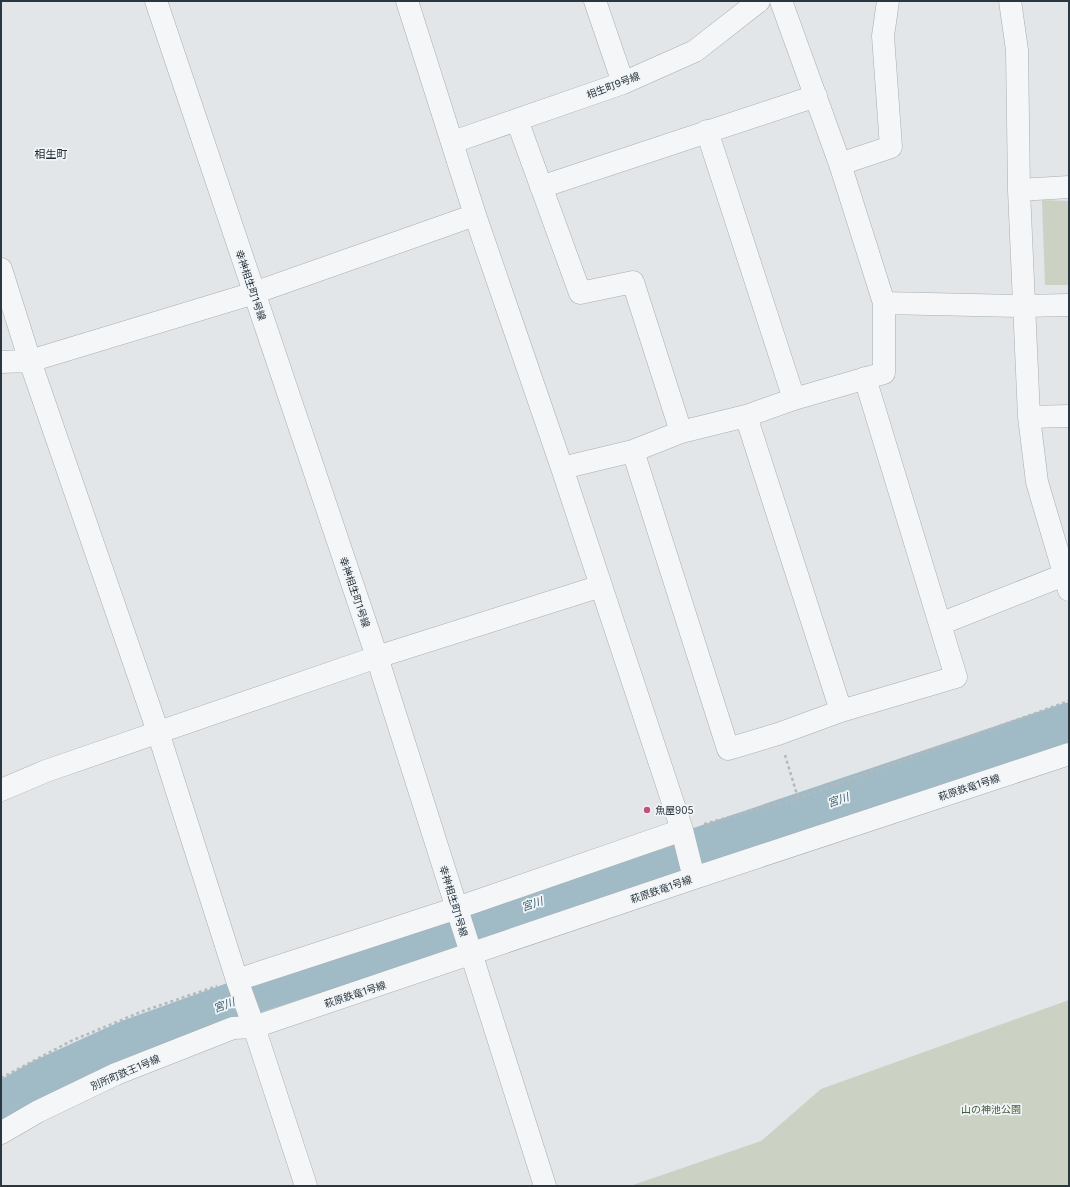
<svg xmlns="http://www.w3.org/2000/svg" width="1070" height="1187" viewBox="0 0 1070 1187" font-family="Inter,'Noto Sans JP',sans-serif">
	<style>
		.green { fill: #cbd2c4 }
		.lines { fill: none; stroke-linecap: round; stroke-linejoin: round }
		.river { stroke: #a0bbc6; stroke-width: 39 }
		.minor-casing { stroke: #a7aeb3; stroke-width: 23 }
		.path { stroke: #b4b9bd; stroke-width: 2.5; stroke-dasharray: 3 3; stroke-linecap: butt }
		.minor { stroke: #f4f6f8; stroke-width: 22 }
		.poi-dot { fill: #c4517c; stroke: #f1f5f7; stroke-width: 1.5 }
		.labels { text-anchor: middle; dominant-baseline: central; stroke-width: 3.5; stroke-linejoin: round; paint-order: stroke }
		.street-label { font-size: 10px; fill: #2b3740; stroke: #f1f5f7 }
		.poi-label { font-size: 10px; fill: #2b3740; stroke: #f1f5f7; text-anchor: start }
		.park-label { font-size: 10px; fill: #475a3a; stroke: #f1f5f7 }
		.neighbourhood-label { font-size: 11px; fill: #1d2831; stroke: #f1f5f7 }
		.water-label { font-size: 11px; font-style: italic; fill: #395e71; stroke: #f1f5f7 }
	</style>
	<rect width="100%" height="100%" fill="#e2e6e9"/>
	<path class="green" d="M1042,200L1069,201V285H1045Z
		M1069,1000V1186H630L761,1141L821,1089Z"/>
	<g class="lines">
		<path class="river" d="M1,1102L43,1078L129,1039L263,991L505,912L1069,722"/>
		<g class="minor-casing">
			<path id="minor" d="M156,1L377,657L545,1186
				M407,1L475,215L562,468L682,830L694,878
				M595,1L623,83
				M1010,1L1017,50L1019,190L1029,417L1037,482L1069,590
				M517,120L580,293L633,282L681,432
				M707,131L794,399
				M453,142L623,83L695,51L759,1
				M840,164L891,147L883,36L888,1
				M541,187L816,96
				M1019,190L1069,187
				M1,269L30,361L158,732L237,980L254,1027L306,1186
				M884,303L1023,306L1069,305
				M1,362L30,361L254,293L475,215
				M746,416L841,711
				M1029,417L1069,416
				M633,451L728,749L778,734L841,711L956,677L865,378
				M562,468L633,451L681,432L746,416L794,399L884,373V303L840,164L781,1
				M940,624L1064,575
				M1,790L46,771L377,657L601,586
				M237,980L457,908L682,830
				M1,1133L37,1112L116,1074L233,1028L254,1027L694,878L1069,754"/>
		</g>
		<path class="path" d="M785,755L798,798
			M704,824L798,798L1069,701
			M1,1078L71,1041L143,1011L217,986"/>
		<use href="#minor" class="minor"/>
	</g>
	<circle class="poi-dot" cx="647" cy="810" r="4"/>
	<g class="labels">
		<g class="street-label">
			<text transform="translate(613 85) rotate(-21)">相生町9号線</text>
			<text transform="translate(251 285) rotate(71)">幸神相生町1号線</text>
			<text transform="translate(355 592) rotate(71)">幸神相生町1号線</text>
			<text transform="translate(969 787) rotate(-18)">萩原鉄竜1号線</text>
			<text transform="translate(661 889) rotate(-19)">萩原鉄竜1号線</text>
			<text transform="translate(454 901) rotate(73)">幸神相生町1号線</text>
			<text transform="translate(355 994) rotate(-18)">萩原鉄竜1号線</text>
			<text transform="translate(125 1072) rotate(-23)">別所町鉄王1号線</text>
		</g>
		<g class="poi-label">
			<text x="655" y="810">魚屋905</text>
		</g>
		<g class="park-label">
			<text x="991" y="1109">山の神池公園</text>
		</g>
		<g class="neighbourhood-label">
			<text x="51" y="154">相生町</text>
		</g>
		<g class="water-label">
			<text transform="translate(838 800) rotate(-19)">宮川</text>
			<text transform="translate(532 904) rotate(-19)">宮川</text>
			<text transform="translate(224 1005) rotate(-20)">宮川</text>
		</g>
	</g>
	<rect width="1070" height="1187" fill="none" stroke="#2b3740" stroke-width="4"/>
</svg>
